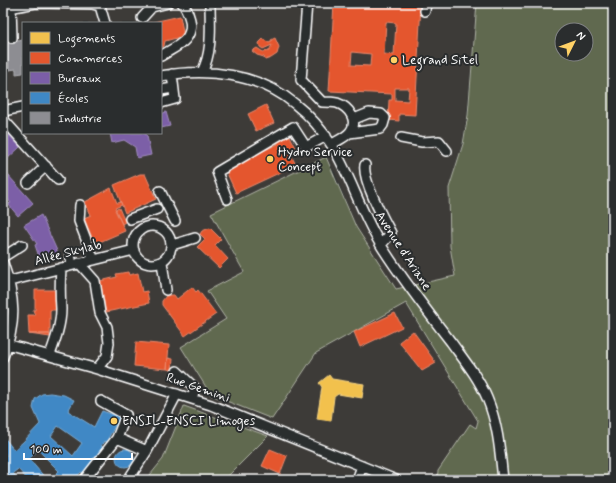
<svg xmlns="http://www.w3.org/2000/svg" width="616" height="483" viewBox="0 0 616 483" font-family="Mynerve,sans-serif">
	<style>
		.built { fill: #3e3b39; fill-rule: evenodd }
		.green { fill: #61694f; stroke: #b0b4a7; fill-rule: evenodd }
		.homes { fill: #f2c14e; stroke: #f6d483 }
		.shops { fill: #e4572e; stroke: #ec896d; fill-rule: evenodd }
		.offices { fill: #7b5ea7; stroke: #a38ec1 }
		.schools { fill: #3f88c5; stroke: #79acd6; fill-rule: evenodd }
		.industry { fill: #8d8d92; stroke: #afafb3 }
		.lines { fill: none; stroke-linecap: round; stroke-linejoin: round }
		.minor-casing { stroke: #fff; stroke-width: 12 }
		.minor { stroke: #2a2d2e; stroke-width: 9 }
		.poi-dot { fill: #ffd166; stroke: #2a2d2e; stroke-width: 1.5 }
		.labels { text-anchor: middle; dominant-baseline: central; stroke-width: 4; stroke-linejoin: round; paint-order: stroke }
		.poi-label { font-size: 13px; fill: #fff; stroke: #2a2d2e; text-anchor: start }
		.street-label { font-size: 13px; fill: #fff; stroke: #2a2d2e }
	</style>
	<rect width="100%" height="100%" fill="#2a2d2e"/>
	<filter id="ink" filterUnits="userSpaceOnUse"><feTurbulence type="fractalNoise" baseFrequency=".025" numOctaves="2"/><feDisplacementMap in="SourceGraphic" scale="8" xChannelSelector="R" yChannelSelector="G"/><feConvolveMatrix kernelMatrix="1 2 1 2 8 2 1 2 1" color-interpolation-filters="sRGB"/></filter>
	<g filter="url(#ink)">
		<path class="built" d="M3,3H477L467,115L462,145L449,188L450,246L455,276L396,289L356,227L335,173L326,157L244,272L226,319L272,419L316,353L406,303L478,421L465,480H194L163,459L146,480H3ZM23,23H161V133H23Z"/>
		<path class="green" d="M477,3H613V480H437L438,471L470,424L476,428L478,421L406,303L316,353L272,419L211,395L181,347L226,319L207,291L244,272L211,213L326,157L356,227L396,289L455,276L450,246L449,188L463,144L468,115ZM562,30H586V54H562Z
			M184,406L268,436L224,480H146L163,459Z"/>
		<path class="homes" d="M329,375L332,379L364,384L362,398L338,394L334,397L331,421L317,419L322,387L319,383Z"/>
		<path class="shops" d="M334,3H421L415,115L399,114V121L388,120L389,100H392V94L329,91ZM386,22L396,23L394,55L384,54ZM352,52L371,54L370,66L351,65ZM395,88H409L408,101L395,100Z
			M180,16L184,36L165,41L164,46L161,48V23H149Z
			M275,38L279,47L277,54L271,58L265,60L264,57L257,55L252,51L257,48L263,52L269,51L272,45L263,49L260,47L259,43L263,39L269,43L271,42V40Z
			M266,105L274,123L256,131L248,114Z
			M289,134L297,150L290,153L296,165L236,193L225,169L278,144L276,140Z
			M140,174H145L156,199L125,213L114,185Z
			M111,188L117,203L121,202L122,205L115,208L125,231L95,244L84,218L91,215L85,202Z
			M119,208L125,222L122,224L115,210Z
			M210,228L221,239L215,245L228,259L219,268L197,247L205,239L200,234L202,231Z
			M128,272L129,275L138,273L142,292L147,291L149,303L106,312L100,281L117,277L116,274Z
			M192,287L196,292L198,290L216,314L185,336L162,305V301L166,296L171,295H174L177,299Z
			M35,290H55L56,310H50V334H29L28,315H35L33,310H35Z
			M395,313L402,327L360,347L354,332Z
			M413,331L436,363L422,371L399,342Z
			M29,334H50V337Z
			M136,342L169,345L167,369L134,366Z
			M168,358L173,359L172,370L167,369Z
			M270,449L287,456L280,474L262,466Z"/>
		<path class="offices" d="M166,112L170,126L161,128V114Z
			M6,132L20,147L6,160L5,159L3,161V134Z
			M110,133H144L147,136L151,155L137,158L135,147L124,140L112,143Z
			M7,174L33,203L18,216L8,204L11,203L5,196L3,198V178Z
			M41,215L58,253L40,260L35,245L37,244L24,225Z"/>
		<path class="schools" d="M50,393L64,395L74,400L68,411L94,427L102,411L120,417L106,442L104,441L101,446L103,447L99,453L83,473L81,472L77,476L82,480H50L59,471L38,450L29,459L47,480H28L18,469L13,473L18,480H3V459L7,455L3,450V436L14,450L23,442L40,424L33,408L35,399L42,394ZM58,426L82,443L73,456L51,436Z
			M116 458a9 9 0 1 1 18 0a9 9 0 1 1-18 0Z"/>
		<path class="industry" d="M23,40V73L16,74V69L3,71V44Z"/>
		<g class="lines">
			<g class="minor-casing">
				<path id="minor" d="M307,3L301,80L322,102C327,102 333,102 337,103C349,107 359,121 350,132C346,137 337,141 332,144
					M11,7L12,38
					M3,9L36,3L92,4L100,6L105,23
					M425,11L426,3
					M142,18L152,7L168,3
					M161,56C176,46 194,41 190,20C188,13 187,8 182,3
					M202,72C213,51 210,25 210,3
					M161,76C207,68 258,73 295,104C346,144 350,196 382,247C403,280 427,311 451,342C464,360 478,377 487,398C498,424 500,451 503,480
					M161,90L173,88
					M161,103L175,99L172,74
					M3,111L23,107
					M3,119L58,180
					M349,133L380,129L383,125L385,118L381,114L369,113L354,119
					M401,138L422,142L439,141L447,151
					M365,165C362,180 383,218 391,233L381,245
					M28,183L46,166
					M160,191L175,221
					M227,199L217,172L293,127L306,147L326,136
					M80,205L79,221L94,260
					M130,219L157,209
					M133 245a19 19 0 1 1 38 0a19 19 0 1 1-38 0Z
					M172,245L195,238
					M70,254L72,265
					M3,257L22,245
					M162,262L166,290
					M3,263C15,297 17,323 3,357
					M79,263L95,281L100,313L107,327L109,343L107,356L97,369
					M10,281L134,250
					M3,343L97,369L211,405L396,480
					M50,355C55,341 61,325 61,309C60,295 60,282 61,268
					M177,371L195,388L192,399
					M101,401L126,415L117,438
					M84,480L117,438L147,451
					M128,480L147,451L177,394
					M357,480L362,466"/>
			</g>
			<use href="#minor" class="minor"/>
		</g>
	</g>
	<g class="poi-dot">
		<circle cx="394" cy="60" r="4"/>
		<circle cx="270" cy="159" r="4"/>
		<circle cx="114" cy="421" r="4"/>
	</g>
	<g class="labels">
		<g class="poi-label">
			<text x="402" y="60">Legrand Sitel</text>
			<text x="278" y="152">Hydro Service<tspan x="278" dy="15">Concept</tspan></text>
			<text x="122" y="421">ENSIL-ENSCI Limoges</text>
		</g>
		<g class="street-label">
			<text transform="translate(403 251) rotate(57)">Avenue d'Ariane</text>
			<text transform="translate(68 253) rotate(-15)">Allée Skylab</text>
			<text transform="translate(198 388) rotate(19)">Rue Gemini</text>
		</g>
	</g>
	<rect width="616" height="483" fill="none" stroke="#2a2d2e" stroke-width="16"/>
	<rect x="8" y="8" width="600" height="467" fill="none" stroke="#fff" stroke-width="1.5" filter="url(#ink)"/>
	<rect x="22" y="22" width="140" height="112" fill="#2a2d2e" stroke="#7f8182"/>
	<rect x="30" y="32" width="20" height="12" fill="#f2c14e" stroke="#7f8182"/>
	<text x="58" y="42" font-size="12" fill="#ffffff">Logements</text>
	<rect x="30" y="52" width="20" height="12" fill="#e4572e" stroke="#7f8182"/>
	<text x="58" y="62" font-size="12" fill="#ffffff">Commerces</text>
	<rect x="30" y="72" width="20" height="12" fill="#7b5ea7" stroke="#7f8182"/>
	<text x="58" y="82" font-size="12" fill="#ffffff">Bureaux</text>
	<rect x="30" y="92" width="20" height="12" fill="#3f88c5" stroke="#7f8182"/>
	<text x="58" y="102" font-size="12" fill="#ffffff">Écoles</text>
	<rect x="30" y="112" width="20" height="12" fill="#8d8d92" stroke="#7f8182"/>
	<text x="58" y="122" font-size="12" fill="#ffffff">Industrie</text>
	<g transform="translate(574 42) rotate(48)"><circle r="19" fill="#2a2d2e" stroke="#7f8182"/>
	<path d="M0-3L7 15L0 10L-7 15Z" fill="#ffd166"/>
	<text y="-6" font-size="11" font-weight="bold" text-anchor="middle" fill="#ffffff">N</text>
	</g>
	<path d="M24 453v6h108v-6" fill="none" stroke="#ffffff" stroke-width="2"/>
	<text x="30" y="453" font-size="12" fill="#ffffff" stroke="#2a2d2e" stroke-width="3" paint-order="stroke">100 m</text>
</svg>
